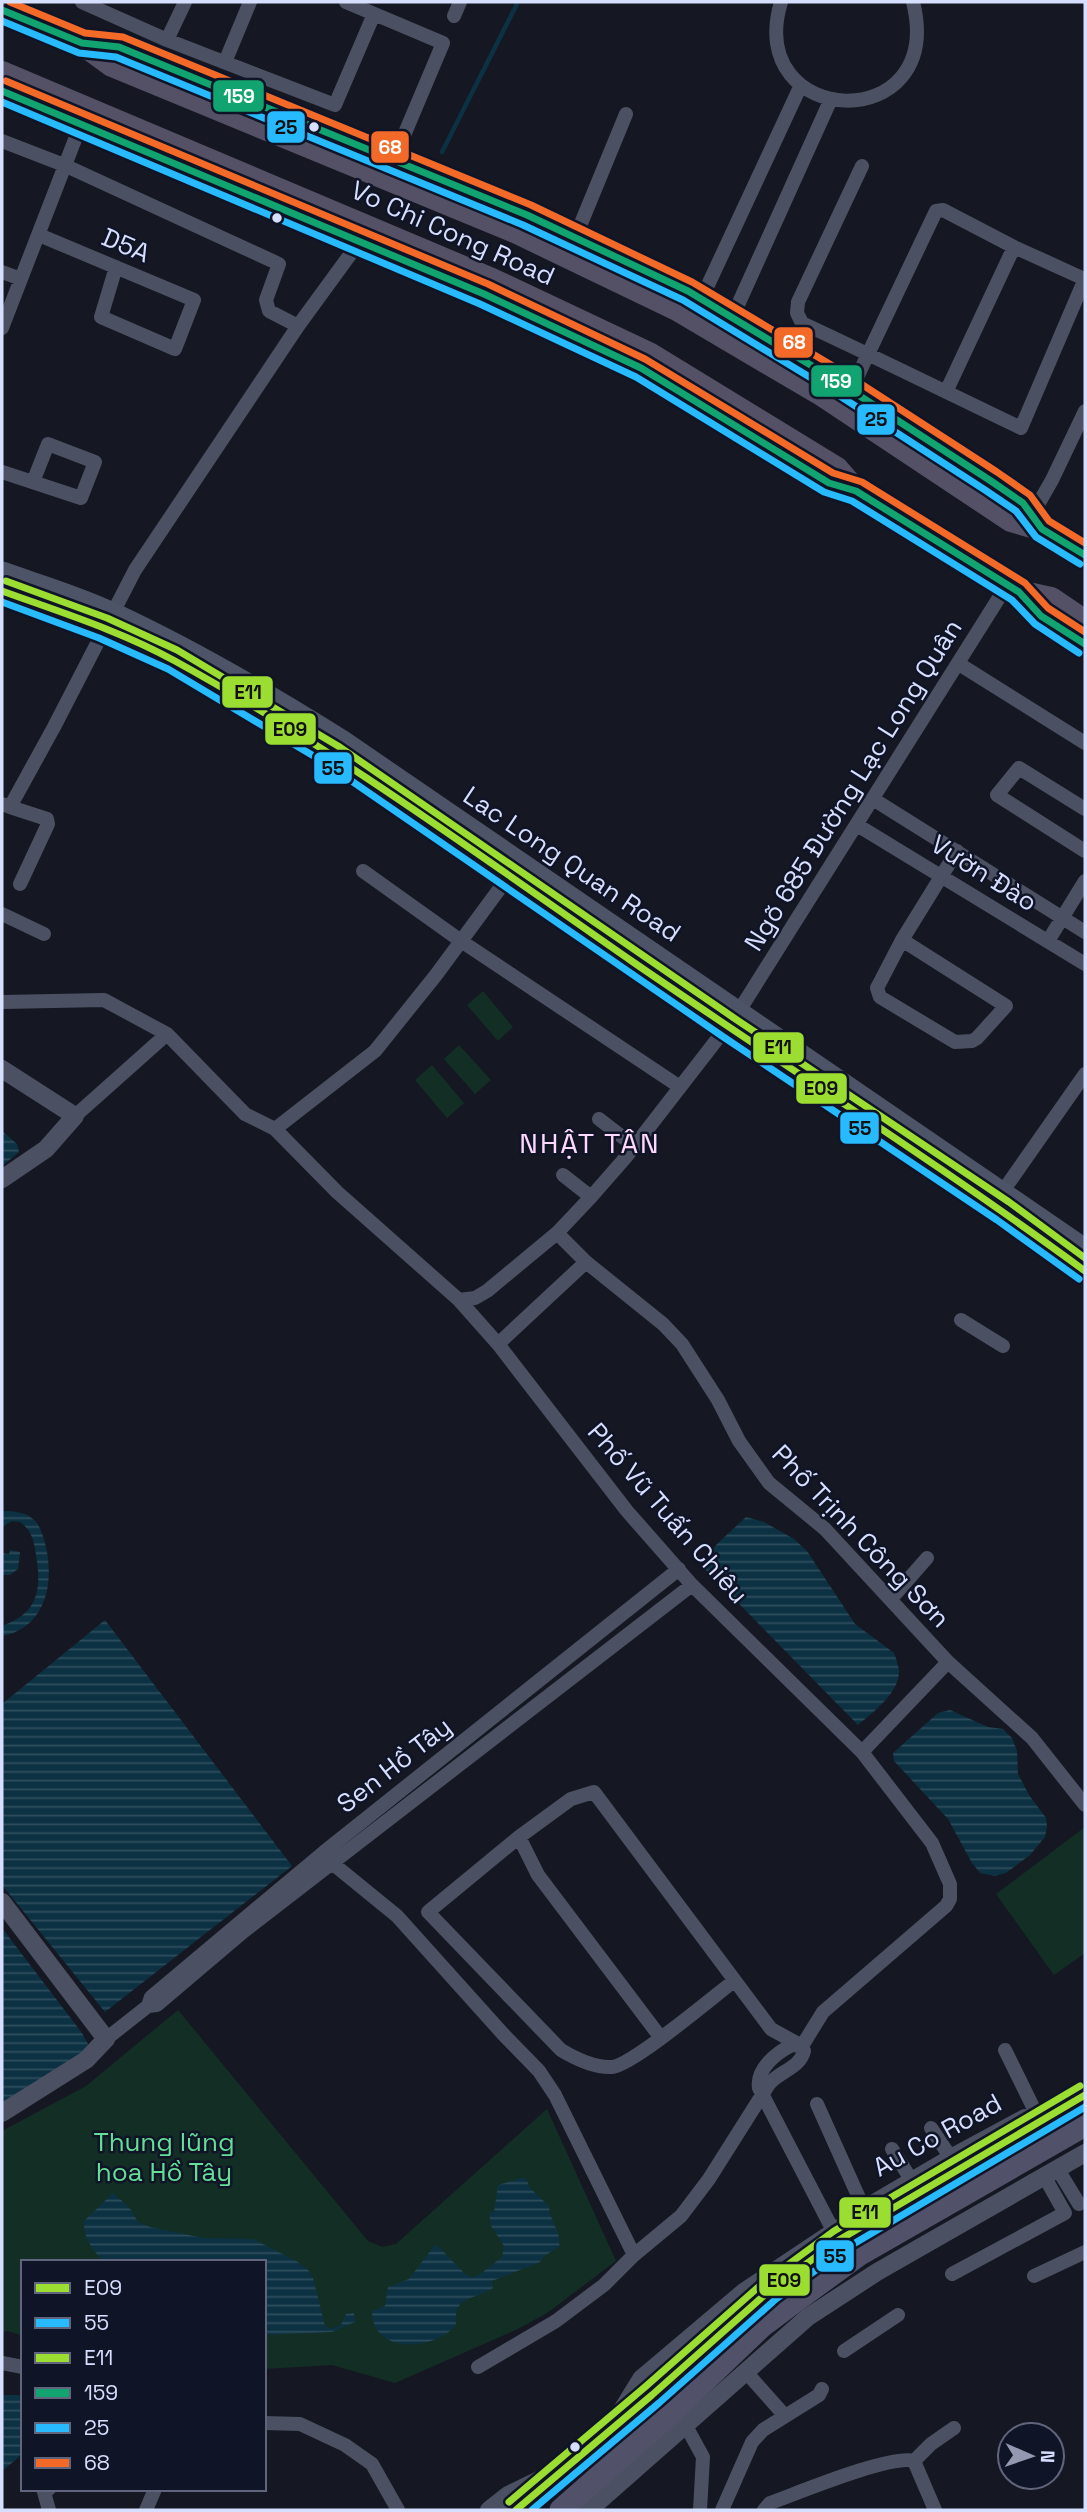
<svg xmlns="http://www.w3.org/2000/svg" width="1087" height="2512" viewBox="0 0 1087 2512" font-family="'Space Grotesk',sans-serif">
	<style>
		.green { fill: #132e25 }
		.water { fill: url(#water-rules) }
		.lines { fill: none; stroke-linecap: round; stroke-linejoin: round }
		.stream { stroke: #0c3142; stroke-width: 4.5 }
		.minor { stroke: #4b5162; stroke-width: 14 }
		.tertiary { stroke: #4b5162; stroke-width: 18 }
		.secondary { stroke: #4d5468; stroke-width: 21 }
		.primary { stroke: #515269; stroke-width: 23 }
		.trunk { stroke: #545066; stroke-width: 24 }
		.bus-1-casing { stroke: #101427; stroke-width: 12 }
		.bus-2-casing { stroke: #101427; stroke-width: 12 }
		.bus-3-casing { stroke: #101427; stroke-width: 12 }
		.bus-4-casing { stroke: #101427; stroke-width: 12 }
		.bus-5-casing { stroke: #101427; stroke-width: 12 }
		.bus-6-casing { stroke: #101427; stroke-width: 12 }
		.bus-1 { stroke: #9cdd31; stroke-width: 7 }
		.bus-2 { stroke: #27baff; stroke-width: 7 }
		.bus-3 { stroke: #9cdd31; stroke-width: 7 }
		.bus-4 { stroke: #11a471; stroke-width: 7 }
		.bus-5 { stroke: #27baff; stroke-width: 7 }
		.bus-6 { stroke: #f36928; stroke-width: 7 }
		.bus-dot { fill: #d7dffe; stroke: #101427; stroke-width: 2.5 }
		.labels { text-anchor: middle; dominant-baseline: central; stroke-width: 5; stroke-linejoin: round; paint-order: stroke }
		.street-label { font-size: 26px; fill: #d7dffe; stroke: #101427 }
		.park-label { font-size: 26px; fill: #63df97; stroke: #101427 }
		.neighbourhood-label { font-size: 28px; letter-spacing: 2px; fill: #fed9fd; stroke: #101427 }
		.line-badge { stroke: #101427; stroke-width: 2.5 }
		.badge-label { font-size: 19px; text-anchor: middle; font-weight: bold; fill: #fff }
		.pale-badge-label { font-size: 19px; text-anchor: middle; font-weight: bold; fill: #111 }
	</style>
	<defs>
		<pattern id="water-rules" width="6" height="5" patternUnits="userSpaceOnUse" patternTransform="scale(1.75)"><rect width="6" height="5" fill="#0c3142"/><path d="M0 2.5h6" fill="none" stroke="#2f4e5e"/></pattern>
	</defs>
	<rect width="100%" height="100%" fill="#151822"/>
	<path class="green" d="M483,991L513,1027L498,1041L467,1005Z
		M459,1045L491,1080L475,1094L444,1059Z
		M432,1065L464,1103L447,1118L415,1080Z
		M1085,1827V1953L1054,1975L996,1894Z
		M178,2010L368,2241L382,2247L396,2244L547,2109L616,2261L547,2313L518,2329L395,2383L332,2365L264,2369V2262H23V2336L8,2331L2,2332V2131L86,2086Z"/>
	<path class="water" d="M2,1131L17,1144L19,1152L2,1166Z
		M2,1511C15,1511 28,1512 37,1523C41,1529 43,1536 45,1543C55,1580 47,1628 2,1636V1626C38,1613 42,1590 36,1555C34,1541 32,1531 20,1522L12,1521L2,1527Z
		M746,1517L764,1522L794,1539L807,1551L855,1624L894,1653C896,1658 898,1665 899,1670C900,1693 873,1712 858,1725L700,1564L718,1543Z
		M10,1550L20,1552L18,1569L10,1575H2V1553L9,1554Z
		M105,1620L292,1866L105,2012L2,1885V1704Z
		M950,1710L988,1727L1003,1729L1012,1738L1017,1751L1018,1774L1029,1795L1046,1818L1047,1826L1045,1837L1030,1855L1006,1873L995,1876L980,1873L972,1863L948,1819L894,1761L893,1753L938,1713Z
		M2,1928L82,2033L88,2044L85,2053L2,2105Z
		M522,2178L526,2179L531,2189L549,2206C549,2221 562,2231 559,2247L544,2256L540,2262L492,2281L493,2288C473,2301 453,2295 456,2325C435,2351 372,2355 372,2311L385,2306L388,2287L409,2279L434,2246H438L465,2274L472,2277L479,2275L502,2257L504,2246L491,2226L489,2213L494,2212L498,2185Z
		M113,2193L129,2207L138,2222L150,2227L203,2238L253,2239L298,2262L308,2270L313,2278L325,2326L330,2329L341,2325L346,2314L354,2313L355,2322L332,2332L264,2335V2262H104C92,2249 83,2238 84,2221Z
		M2,2395H23V2450L18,2458L2,2471Z"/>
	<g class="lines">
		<path class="stream" d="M442,152L518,2"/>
		<path class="minor" d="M82,2L167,40L335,105L374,14
			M346,2L443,43L394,159
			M781,2C743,129 947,138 913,2
			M454,16L460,2
			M167,40L185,2
			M225,62L250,2
			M2,141L64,165L279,264L266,300L269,311L298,326
			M39,235L194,300L175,349L101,317L116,267
			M575,238L626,114
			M2,272L21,279
			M701,300L801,85
			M732,318L831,99
			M2,328L81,124
			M851,390L936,211L943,210L1014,247L1080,277L1084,281L1021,428C948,393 875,357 802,323L797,313L798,302L862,166
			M946,392L1014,247
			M2,472L81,498L95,462L48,444L33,482
			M1032,515L1052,480L1085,411
			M959,664L1085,743
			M873,799L1085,932
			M2,804L10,807L54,727L135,570L298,326L360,241
			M10,807L47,819L48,824L20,884
			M1085,809L1019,768L997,795L1085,851
			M857,825L1085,964
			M363,871L461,941L680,1087
			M2,914L44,934
			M902,940L1006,1006L977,1038L972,1041L955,1042L880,997L877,988L902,940L957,851
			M1048,941L1085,881
			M2,1002L104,1000L167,1034L245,1114L275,1129L337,1192L459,1300L498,1344L627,1511L692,1585L862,1752L932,1843L950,1884V1899L946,1906L823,2012L802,2046
			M75,1116L167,1034
			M599,1119L634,1146
			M275,1129L375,1051L436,975L509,876
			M563,1175L591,1197
			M1003,1191L1085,1074
			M557,1233L586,1262L663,1324L682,1344L718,1400L739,1441L769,1483L825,1529L948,1662L1032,1738L1085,1805
			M459,1300L475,1298L487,1291L557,1233L591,1197L626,1157L739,1011L1007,585
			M961,1320L1003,1346
			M498,1344L586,1262
			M891,1599L927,1558
			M862,1752L948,1662
			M519,1837L538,1875L661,2038
			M327,1856L332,1863L397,1916L503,2034L539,2071L555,2095L634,2255
			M734,1981C713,1997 633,2065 612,2067C594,2068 576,2059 561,2050L428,1912L519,1837L571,1799L594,1792L771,2029L802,2046
			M148,2006L151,1997L324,1852L679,1569
			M106,2039L148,2006L157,2005L243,1932L692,1585
			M801,2046L792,2045C776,2053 756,2069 759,2088L836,2236
			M1005,2050L1036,2113
			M931,2128L951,2158
			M892,2149L912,2181
			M1057,2168L1079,2204
			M952,2274L1065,2213L1044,2176
			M1034,2276L1085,2252
			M844,2351L898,2315
			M2,2363L23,2367
			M478,2367L556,2321L604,2285L634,2255L681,2216L709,2179L769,2084C780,2071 800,2068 804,2051L802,2046
			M746,2372L785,2416
			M613,2421L640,2377L743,2290L864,2209L817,2104
			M264,2423L300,2424L345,2445L372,2464L398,2510
			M686,2426L703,2457L700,2510
			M49,2489L44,2492L49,2510
			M146,2510L155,2489
			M722,2510L752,2442L763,2430L819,2395L822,2389
			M764,2510L770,2503C798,2493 891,2454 914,2461
			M935,2510L914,2461L931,2444L954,2428"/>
		<path class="tertiary" d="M2,1069L75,1116L46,1149L2,1179
			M2,1902L106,2039L86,2060L2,2113
			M864,2209L951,2158L1025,2118
			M489,2510L508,2495L547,2476
			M589,2510L808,2317L877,2272L1085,2153"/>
		<path class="secondary" d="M2,572C39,585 77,596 113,613C193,650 268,694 343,741L1085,1249
			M2,591L103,628L173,660L333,755L728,1027L1003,1211L1085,1271"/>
		<path class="primary" d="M82,43L119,47L527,215L688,291L832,378L991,481L1023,503L1042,529
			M2,91L484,294L641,368L829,483L856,491
			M1019,592L1041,616L1085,644
			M516,2510L652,2395L769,2291L839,2240L1085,2095
			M561,2510L671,2413L762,2326L794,2302L860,2254L1085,2125"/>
		<path class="trunk" d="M2,10L82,43L112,65L517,232L677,309L823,395L1011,520L1042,529L1085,555
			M2,73L492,280L649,354L837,469L856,491L1007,585L1019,592L1051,599L1085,622"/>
		<g class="bus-1-casing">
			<path id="bus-1" d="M2,591C60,612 121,631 175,661C335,749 483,858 633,962C783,1065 938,1163 1085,1271
				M516,2510L652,2395L769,2291L839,2240L1085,2095"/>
		</g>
		<g class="bus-2-casing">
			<path id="bus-2" d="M2,602L99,638L168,669L327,764L722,1036L997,1220L1079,1279
				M532,2510L659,2403L776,2299L845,2249L1085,2107"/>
		</g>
		<g class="bus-3-casing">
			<path id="bus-3" d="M6,581L107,618L177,650L338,746L734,1018L1009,1202L1085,1258
				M509,2502L645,2387L763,2283L834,2231L1080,2086"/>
		</g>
		<g class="bus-4-casing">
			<path id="bus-4" d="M2,10L82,43L119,47L527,215L688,291L832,378L991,481L1023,503L1042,529L1085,555
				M2,91L484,294L641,368L829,483L856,491L1019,592L1041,616L1085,644"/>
		</g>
		<g class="bus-5-casing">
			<path id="bus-5" d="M2,21L79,53L116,57L523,225L683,300L826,387L985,490L1016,511L1036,537L1080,564
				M2,102L480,304L636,377L824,492L852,501L1012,600L1035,624L1079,653"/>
		</g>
		<g class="bus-6-casing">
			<path id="bus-6" d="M10,2L85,33L123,37L531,205L692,282L838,369L997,472L1030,495L1049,521L1085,543
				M6,81L488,284L645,359L833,473L862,482L1025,583L1048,608L1085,632"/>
		</g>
		<use href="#bus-1" class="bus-1"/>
		<use href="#bus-2" class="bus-2"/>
		<use href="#bus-3" class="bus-3"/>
		<use href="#bus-4" class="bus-4"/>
		<use href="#bus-5" class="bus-5"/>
		<use href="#bus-6" class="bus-6"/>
	</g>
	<g class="bus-dot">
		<circle cx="314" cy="127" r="6"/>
		<circle cx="277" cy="218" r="6"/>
		<circle cx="575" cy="2447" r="6"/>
	</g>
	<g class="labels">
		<g class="street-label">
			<text transform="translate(453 233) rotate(24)">Vo Chi Cong Road</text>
			<text transform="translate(126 245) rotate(23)">D5A</text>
			<text transform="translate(853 785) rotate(-58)">Ngõ 685 Đường Lạc Long Quân</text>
			<text transform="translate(572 864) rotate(34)">Lac Long Quan Road</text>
			<text transform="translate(984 873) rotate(32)">Vườn Đào</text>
			<text transform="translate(668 1513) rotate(49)">Phố Vũ Tuấn Chiêu</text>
			<text transform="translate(861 1536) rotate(46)">Phố Trịnh Công Sơn</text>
			<text transform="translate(394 1765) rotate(-38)">Sen Hồ Tây</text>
			<text transform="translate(937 2135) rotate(-29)">Au Co Road</text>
		</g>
		<g class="park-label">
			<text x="164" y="2142">Thung lũng<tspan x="164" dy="30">hoa Hồ Tây</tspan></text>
		</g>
		<g class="neighbourhood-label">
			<text x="590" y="1143">NHẬT TÂN</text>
		</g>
	</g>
	<g class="line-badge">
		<rect x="212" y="79" width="53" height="34" rx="7" fill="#11a471"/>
		<rect x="266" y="110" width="40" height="34" rx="7" fill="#27baff"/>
		<rect x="370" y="130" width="40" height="34" rx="7" fill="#f36928"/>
		<rect x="773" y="326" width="41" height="33" rx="7" fill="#f36928"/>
		<rect x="810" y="364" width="53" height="34" rx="7" fill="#11a471"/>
		<rect x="856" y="403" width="40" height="33" rx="7" fill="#27baff"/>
		<rect x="221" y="675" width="53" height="34" rx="7" fill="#9cdd31"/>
		<rect x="264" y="712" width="53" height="34" rx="7" fill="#9cdd31"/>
		<rect x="313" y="751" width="40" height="34" rx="7" fill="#27baff"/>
		<rect x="752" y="1031" width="53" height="33" rx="7" fill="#9cdd31"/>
		<rect x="795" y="1072" width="53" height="33" rx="7" fill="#9cdd31"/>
		<rect x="839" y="1111" width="41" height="34" rx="7" fill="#27baff"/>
		<rect x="838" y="2196" width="54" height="33" rx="7" fill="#9cdd31"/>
		<rect x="815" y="2239" width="40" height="34" rx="7" fill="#27baff"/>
		<rect x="758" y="2263" width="53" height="34" rx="7" fill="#9cdd31"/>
	</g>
	<g class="badge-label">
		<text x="239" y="103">159</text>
		<text x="390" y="154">68</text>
		<text x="794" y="349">68</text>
		<text x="836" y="388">159</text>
	</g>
	<g class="pale-badge-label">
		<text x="286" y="134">25</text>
		<text x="876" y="426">25</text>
		<text x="248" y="699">E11</text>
		<text x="290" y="736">E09</text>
		<text x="333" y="775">55</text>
		<text x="778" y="1054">E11</text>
		<text x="821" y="1095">E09</text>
		<text x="860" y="1135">55</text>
		<text x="865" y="2219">E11</text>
		<text x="835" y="2263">55</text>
		<text x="784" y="2287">E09</text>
	</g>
	<rect width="1087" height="2512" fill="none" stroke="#d7dffe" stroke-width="7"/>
	<rect x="21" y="2260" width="245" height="231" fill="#101427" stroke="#60657d" stroke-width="2"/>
	<rect x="35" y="2283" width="35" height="10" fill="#9cdd31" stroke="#60657d" stroke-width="2"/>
	<text x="84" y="2295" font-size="21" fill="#d7dffe">E09</text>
	<rect x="35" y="2318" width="35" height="10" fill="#27baff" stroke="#60657d" stroke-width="2"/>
	<text x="84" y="2330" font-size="21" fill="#d7dffe">55</text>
	<rect x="35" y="2353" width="35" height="10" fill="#9cdd31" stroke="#60657d" stroke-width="2"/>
	<text x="84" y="2365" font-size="21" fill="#d7dffe">E11</text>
	<rect x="35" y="2388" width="35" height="10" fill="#11a471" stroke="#60657d" stroke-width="2"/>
	<text x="84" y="2400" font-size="21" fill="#d7dffe">159</text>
	<rect x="35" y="2423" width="35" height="10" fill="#27baff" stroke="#60657d" stroke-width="2"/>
	<text x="84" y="2435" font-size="21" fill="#d7dffe">25</text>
	<rect x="35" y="2458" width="35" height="10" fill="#f36928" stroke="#60657d" stroke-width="2"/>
	<text x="84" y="2470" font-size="21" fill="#d7dffe">68</text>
	<g transform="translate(1031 2456) rotate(92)"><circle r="33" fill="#101427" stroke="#60657d" stroke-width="2"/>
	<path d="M0-5L12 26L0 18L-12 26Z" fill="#9399b1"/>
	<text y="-10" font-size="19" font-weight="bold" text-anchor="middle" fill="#d7dffe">N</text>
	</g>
</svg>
